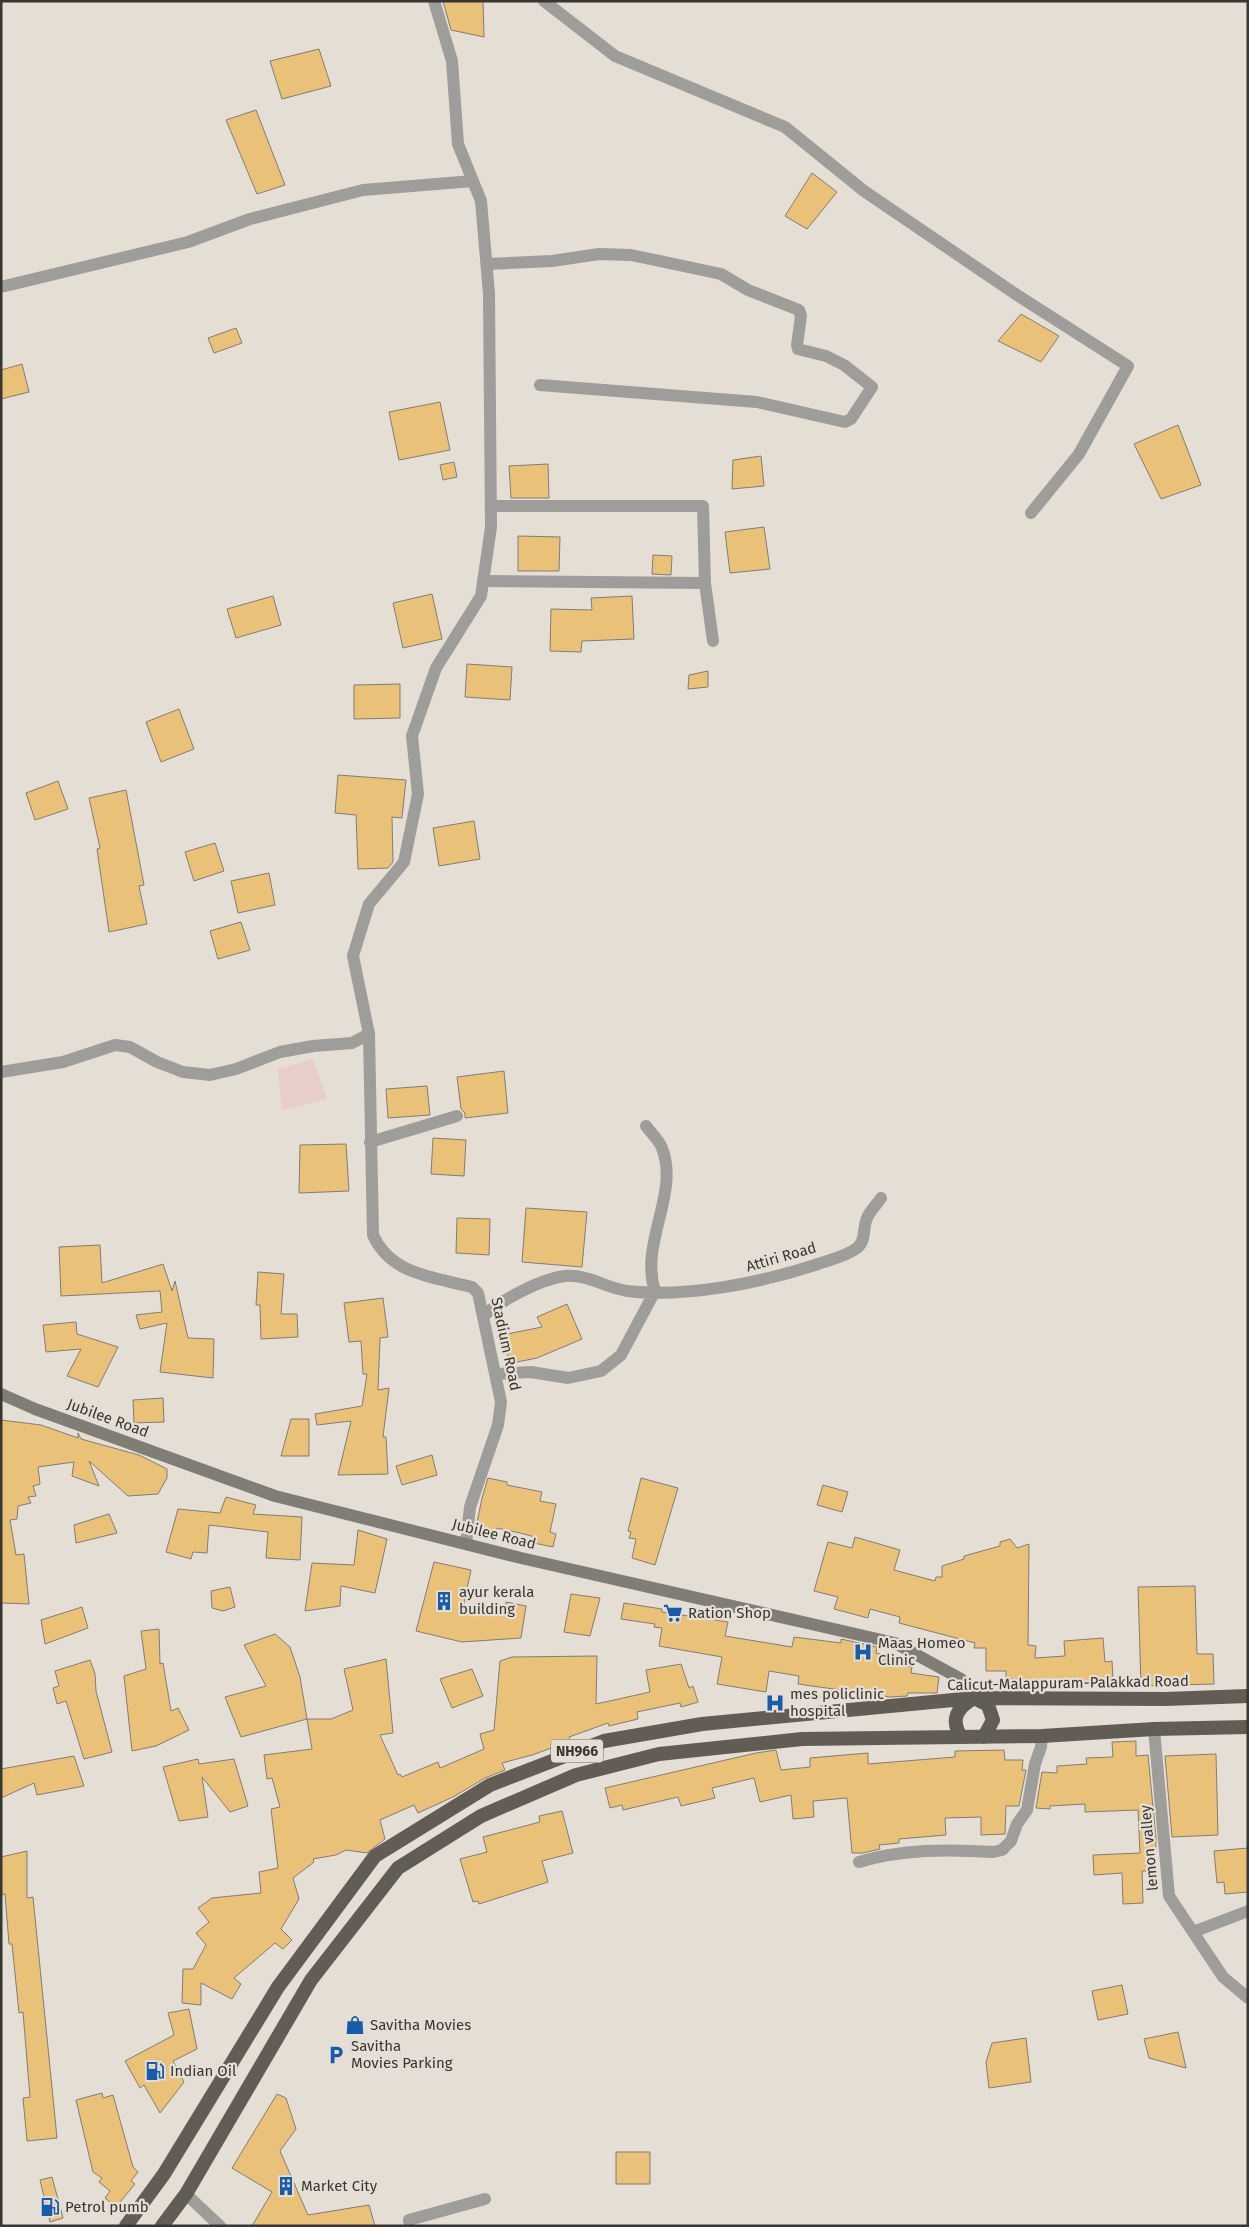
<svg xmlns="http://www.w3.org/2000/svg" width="1249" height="2227" viewBox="0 0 1249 2227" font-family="'Fira Sans',sans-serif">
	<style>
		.commercial { fill: #e8cec9 }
		.building { fill: #eac178; stroke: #827d74 }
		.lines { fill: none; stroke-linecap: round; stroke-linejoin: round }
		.minor { stroke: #9f9d99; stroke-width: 12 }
		.tertiary { stroke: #9f9d99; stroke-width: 12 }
		.secondary { stroke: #807d77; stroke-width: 12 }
		.trunk { stroke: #615d55; stroke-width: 14 }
		.labels { text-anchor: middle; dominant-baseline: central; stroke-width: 4.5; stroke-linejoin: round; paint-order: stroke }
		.shield { fill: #e4ded4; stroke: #6c6863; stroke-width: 1 }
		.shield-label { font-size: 14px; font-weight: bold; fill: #393632 }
		.street-label { font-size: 15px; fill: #393632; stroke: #e4ded4 }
		.poi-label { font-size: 15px; fill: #393632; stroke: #e4ded4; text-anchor: start }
	</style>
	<rect width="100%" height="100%" fill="#e4ded4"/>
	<path class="commercial" d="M313,1059L327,1099L282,1110L278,1069Z"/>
	<path class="building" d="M443,1H483L484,37L451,30Z
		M319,49L331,86L282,99L270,61Z
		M256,110L285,185L257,194L226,120Z
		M812,173L837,192L807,229L785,216Z
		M1021,314L1059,336L1041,362L998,341Z
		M236,328L242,343L214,353L208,338Z
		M22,364L29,392L1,399V370Z
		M440,402L450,450L399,460L389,412Z
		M1178,425L1201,485L1161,499L1134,444Z
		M761,456L764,486L732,489L733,460Z
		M454,462L457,477L443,480L440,465Z
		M548,464L549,498H511L509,466Z
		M764,527L770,569L730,573L725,532Z
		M518,536L560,537L559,571H518Z
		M653,555L672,556L671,575L652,574Z
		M432,594L442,639L403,648L393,603Z
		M273,596L281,625L236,638L227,609Z
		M632,596L634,639L582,641L581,652L550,651L551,609L592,610L591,598Z
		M467,664L512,667L510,700L465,697Z
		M708,671V687L688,689L689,675Z
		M400,684V718L354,719V685Z
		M179,709L194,749L161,762L146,722Z
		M338,775L406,780L402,818L392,817L393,862L388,868L358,869L356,815L335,813Z
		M58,781L68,809L35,820L26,793Z
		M126,790L144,885L139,886L147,924L109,932L97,849L100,848L89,798Z
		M474,821L480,859L439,866L433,828Z
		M215,843L224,871L194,881L185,852Z
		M269,873L275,905L238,913L231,881Z
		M241,922L250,950L218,959L210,931Z
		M504,1071L508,1113L465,1118V1113L461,1109L457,1077Z
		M427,1086L430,1115L388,1118L386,1089Z
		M433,1138L466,1140L464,1176L431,1174Z
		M346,1144L349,1191L299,1193L300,1145Z
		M526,1208L587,1212L582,1267L522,1262Z
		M457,1218L490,1219L489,1255L456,1253Z
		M100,1245L102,1283L163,1264L172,1291L175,1281L188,1338L214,1339L213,1378L160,1372L167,1323L140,1329L136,1315L162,1312L160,1291L61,1296L59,1247Z
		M258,1272L284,1274L281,1314H297L298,1337L261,1339L260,1305H256Z
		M383,1298L388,1337L380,1338L378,1390L389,1388L383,1437H386L388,1474L338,1475L351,1421L317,1425L315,1414L362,1406L367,1374H363L361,1341L349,1342L344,1303Z
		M567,1304L582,1339L537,1358L512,1363L497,1336L542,1327L537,1317Z
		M76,1322L77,1334L118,1347L98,1387L67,1376L81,1349L46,1352L43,1325Z
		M163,1398L164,1422L134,1423L133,1400Z
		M291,1419H309V1456H281Z
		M1,1420L41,1425L78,1438V1433L81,1439L139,1455L167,1469V1478L158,1494L128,1496L89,1461L99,1486L72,1476L74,1462L38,1467L40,1484L33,1486L36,1496L28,1497L31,1503L18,1506L17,1519L10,1520L16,1555L24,1554L29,1604L1,1603Z
		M432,1455L437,1475L402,1485L396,1466Z
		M488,1478L507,1482V1485L542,1492L540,1501L556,1504L550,1532L556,1534L553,1547L534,1543L535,1537L520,1533L497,1528L496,1532L476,1528L482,1498Z
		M641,1478L678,1488L655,1565L632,1558L636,1539L629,1538L631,1532L628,1531Z
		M823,1485L848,1492L842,1512L817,1505Z
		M226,1497L256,1505L253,1514L302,1517L300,1560L266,1558L268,1532L209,1525L207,1553L193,1552L191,1559L166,1552L178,1509L220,1513Z
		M109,1514L117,1533L76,1543L74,1525Z
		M358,1530L387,1539L375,1593L341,1586L340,1606L305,1611L312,1563L354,1565Z
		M855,1537L900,1550L894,1570L935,1581L936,1577H942V1566L964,1559V1556L1000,1546V1542L1010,1539L1017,1548L1029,1544L1028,1645L1036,1646L1035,1658L1065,1656L1064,1641L1103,1638L1105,1662L1112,1661L1113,1679L1060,1683V1680L1006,1679V1671H986V1648H974L975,1643L899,1623L900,1617L870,1609L868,1618L834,1609L838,1597L814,1591L828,1542L852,1548Z
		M434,1562L471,1570L462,1612L505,1614L506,1602L526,1606L521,1638L462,1642L416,1631Z
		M1195,1586L1197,1654H1213L1214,1684L1141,1686L1138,1587Z
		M230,1587L235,1607L223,1611L212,1608L211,1591Z
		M571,1594L600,1598L590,1636L564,1632Z
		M624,1603L662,1609V1612L728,1622L725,1636L792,1647L794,1637L841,1643V1639L877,1647L876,1653L886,1655L885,1663L912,1667L911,1673L939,1677L937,1693H908L907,1696L890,1697L798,1684L799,1676L769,1671L766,1692L717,1684L722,1657L659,1646L662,1628L654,1627L655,1624L621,1619Z
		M82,1607L88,1628L45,1644L41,1620Z
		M159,1629L160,1664L163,1663L171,1711L178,1708L189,1730L156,1746L132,1751L124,1676L146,1669L141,1631Z
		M275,1634L290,1647L300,1677L307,1719L241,1737L225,1697L266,1686L244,1645Z
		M597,1656L596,1704L650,1692L646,1670L681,1664L689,1688L693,1686L698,1702L681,1707L680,1703L637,1712L638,1719L609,1726L608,1723L569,1737L571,1741L532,1755L502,1763L505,1770L485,1778L453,1797L418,1813L414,1805L380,1820L385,1839L367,1853L346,1850L336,1855L313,1859L314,1862L293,1878L299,1899L281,1929L292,1940L283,1949L275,1943L234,1978L241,1984L232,1999L201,1983V2005L182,2003L183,1969H193L206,1945L196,1933L209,1922L198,1908L212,1898L261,1893L259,1872L278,1868L271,1809L280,1807L272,1778L267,1779L264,1755L312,1749L307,1719H331L353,1710L344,1669L386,1659L393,1733L380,1735L398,1775L400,1774L402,1777L438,1762L440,1768L484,1749L480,1734L494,1730L500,1661L512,1657Z
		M90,1660L95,1674L96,1691L112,1752L84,1759L66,1701L57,1704L53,1688L59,1686L55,1671Z
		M472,1669L483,1696L452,1708L440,1679Z
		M1136,1741V1756L1148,1755L1156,1838L1155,1871H1142L1143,1903L1123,1904L1122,1873L1094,1875L1093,1855L1140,1853L1138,1810L1085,1812V1804L1050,1806V1809L1036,1808L1042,1772L1057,1773V1766L1087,1764L1086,1758L1113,1757L1112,1742Z
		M776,1750L781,1770L810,1767V1758L868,1753V1764L955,1757V1751L1004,1750L1005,1760H1023L1022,1770H1026L1019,1806H1006L1005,1834L981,1835V1817L945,1818L946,1835L899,1839V1843L879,1845L880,1849L863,1853H852L847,1798L813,1801L814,1817L793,1819L791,1795L760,1802L754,1778L712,1788L715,1798L681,1806L678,1797L623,1810L622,1805L610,1808L605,1788L756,1753Z
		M1216,1754L1218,1835L1172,1837L1165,1756Z
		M74,1756L84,1786L37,1795L34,1783L1,1798V1769Z
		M198,1759L199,1764L234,1759L248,1806L230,1812L202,1777L208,1817L179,1821L163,1767Z
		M562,1811L573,1853L542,1861L548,1882L479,1904L478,1901L473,1902L460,1859L487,1852L483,1837L540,1822L539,1816Z
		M1248,1848V1892L1225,1894L1224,1882L1217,1883L1214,1851Z
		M27,1851V1898L33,1897L57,2138L27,2141L23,2098L30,2097L23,2012L19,2013L12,1944H9L5,1894L1,1895V1857Z
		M1122,1985L1128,2014L1098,2020L1092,1991Z
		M189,2009L197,2049L173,2061L184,2082L160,2113L144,2085L140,2088L125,2061L174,2035L168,2013Z
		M1178,2032L1186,2068L1149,2058L1144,2039Z
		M1026,2038L1031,2082L989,2088L986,2062L992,2043Z
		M102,2093L103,2098L113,2095L133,2167L138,2172L131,2181L135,2184L116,2207L105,2198L110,2191L99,2182L102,2178L93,2172L76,2100Z
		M277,2094L286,2098L296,2129L280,2151L308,2215L369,2205L375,2226H252L272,2192L232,2168Z
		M616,2152H650V2184H616Z
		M52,2177L63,2218L50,2222L40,2180Z"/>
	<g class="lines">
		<path class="minor" d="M544,1L615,56L785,127L864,191L1017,295L1128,366L1079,454L1031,513
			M487,264L552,261L599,254L631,255L721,274L748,290L799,310L801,316L797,345L798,349L826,356L844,365L872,387L851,419L845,422L757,402L540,385
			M1,287L188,242L250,219L363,190L473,181
			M492,506H703L705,583L713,641
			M483,581L705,583
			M370,1142L457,1116
			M483,1316C502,1300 540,1279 565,1276C588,1274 606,1288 627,1291C685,1298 760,1283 815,1265C829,1260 845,1257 857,1248C867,1240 862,1226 868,1216C871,1210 877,1204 881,1198
			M496,1374L531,1372L568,1378L601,1371L621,1355L655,1291C639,1243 680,1194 662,1148C659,1140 651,1133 646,1126
			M1154,1729L1169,1896L1223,1977L1248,1998
			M859,1862C902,1849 948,1849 993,1852L1002,1850L1011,1841L1017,1824L1027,1810L1035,1764L1041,1747L1042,1736
			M1193,1932L1248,1911
			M186,2194L220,2226
			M410,2226L409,2220L485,2199"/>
		<path class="tertiary" d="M434,1L452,61L458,144L481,201L489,294L491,527L481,596L436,668L412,736L418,794L404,862L369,904L353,956L369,1034L373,1235C391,1275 434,1277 472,1287L478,1293L501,1402L498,1425L470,1507L466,1544
			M1,1072L63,1062L115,1045L130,1047L157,1062L183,1072L210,1075L236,1069L280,1052L313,1046L352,1043L369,1034"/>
		<path class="secondary" d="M1,1394L35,1409L275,1496L521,1558L895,1643L961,1679L974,1698"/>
		<path class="trunk" d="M961,1737C950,1719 957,1708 974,1698L988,1705L993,1720L984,1737
			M126,2226L164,2174L278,1987L375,1856L490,1785L604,1741L702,1724L974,1698L1165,1699L1248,1696
			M162,2226L186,2194L311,1980L398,1868L481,1816L576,1775L659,1754L802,1739L1042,1736L1154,1729L1248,1727"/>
	</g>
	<defs>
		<g id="building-bare" transform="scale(1.5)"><path d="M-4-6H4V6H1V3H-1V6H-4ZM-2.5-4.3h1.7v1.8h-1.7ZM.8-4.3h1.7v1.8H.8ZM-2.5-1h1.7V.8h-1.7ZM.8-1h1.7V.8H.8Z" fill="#185bab" stroke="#e4ded4" stroke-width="2.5" paint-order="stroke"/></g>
		<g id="supermarket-bare" transform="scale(1.5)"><path d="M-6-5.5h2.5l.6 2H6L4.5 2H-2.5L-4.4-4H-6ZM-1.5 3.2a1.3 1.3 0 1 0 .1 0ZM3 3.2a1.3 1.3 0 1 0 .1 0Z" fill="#185bab" stroke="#e4ded4" stroke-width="2.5" paint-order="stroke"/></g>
		<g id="hospital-bare" transform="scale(1.5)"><path d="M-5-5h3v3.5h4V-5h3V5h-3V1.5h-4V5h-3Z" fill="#185bab" stroke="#e4ded4" stroke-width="2.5" paint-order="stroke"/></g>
		<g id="shop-bare" transform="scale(1.5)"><path d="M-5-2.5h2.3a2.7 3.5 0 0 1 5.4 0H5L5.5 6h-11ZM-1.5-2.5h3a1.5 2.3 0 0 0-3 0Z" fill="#185bab" stroke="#e4ded4" stroke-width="2.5" paint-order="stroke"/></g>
		<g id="parking-bare" transform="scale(1.5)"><path d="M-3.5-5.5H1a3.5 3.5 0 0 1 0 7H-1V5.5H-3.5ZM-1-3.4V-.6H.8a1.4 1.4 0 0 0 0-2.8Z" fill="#185bab" stroke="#e4ded4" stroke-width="2.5" paint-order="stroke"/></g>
		<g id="fuel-bare" transform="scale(1.5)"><path d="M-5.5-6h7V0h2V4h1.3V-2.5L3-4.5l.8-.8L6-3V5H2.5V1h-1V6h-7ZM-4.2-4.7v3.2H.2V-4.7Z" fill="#185bab" stroke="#e4ded4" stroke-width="2.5" paint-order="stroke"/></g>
	</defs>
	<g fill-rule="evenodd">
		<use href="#building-bare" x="444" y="1601"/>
		<use href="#supermarket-bare" x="673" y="1613"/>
		<use href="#hospital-bare" x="863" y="1652"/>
		<use href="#hospital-bare" x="775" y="1703"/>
		<use href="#shop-bare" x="355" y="2025"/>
		<use href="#parking-bare" x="336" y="2055"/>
		<use href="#fuel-bare" x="155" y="2071"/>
		<use href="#building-bare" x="286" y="2186"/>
		<use href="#fuel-bare" x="50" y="2207"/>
	</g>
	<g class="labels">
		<rect class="shield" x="551" y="1739.5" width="52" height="23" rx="4"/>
		<g class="shield-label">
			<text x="577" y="1751">NH966</text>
		</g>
		<g class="street-label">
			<text transform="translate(781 1257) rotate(-16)">Attiri Road</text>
			<text transform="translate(506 1344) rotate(78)">Stadium Road</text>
			<text transform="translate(108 1418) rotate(20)">Jubilee Road</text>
			<text transform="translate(494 1534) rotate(14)">Jubilee Road</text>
			<text transform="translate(1068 1683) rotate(-1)">Calicut-Malappuram-Palakkad Road</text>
			<text transform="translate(1149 1848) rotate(-95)">lemon valley</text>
		</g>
		<g class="poi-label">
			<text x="459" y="1592">ayur kerala<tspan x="459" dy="17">building</tspan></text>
			<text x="688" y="1613">Ration Shop</text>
			<text x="878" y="1643">Maas Homeo<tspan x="878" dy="17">Clinic</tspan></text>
			<text x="790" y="1694">mes policlinic<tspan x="790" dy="17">hospital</tspan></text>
			<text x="370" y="2025">Savitha Movies</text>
			<text x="351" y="2046">Savitha<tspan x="351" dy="17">Movies Parking</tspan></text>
			<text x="170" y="2071">Indian Oil</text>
			<text x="301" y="2186">Market City</text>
			<text x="65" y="2207">Petrol pumb</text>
		</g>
	</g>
	<rect width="1249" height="2227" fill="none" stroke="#393632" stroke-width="5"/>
</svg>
